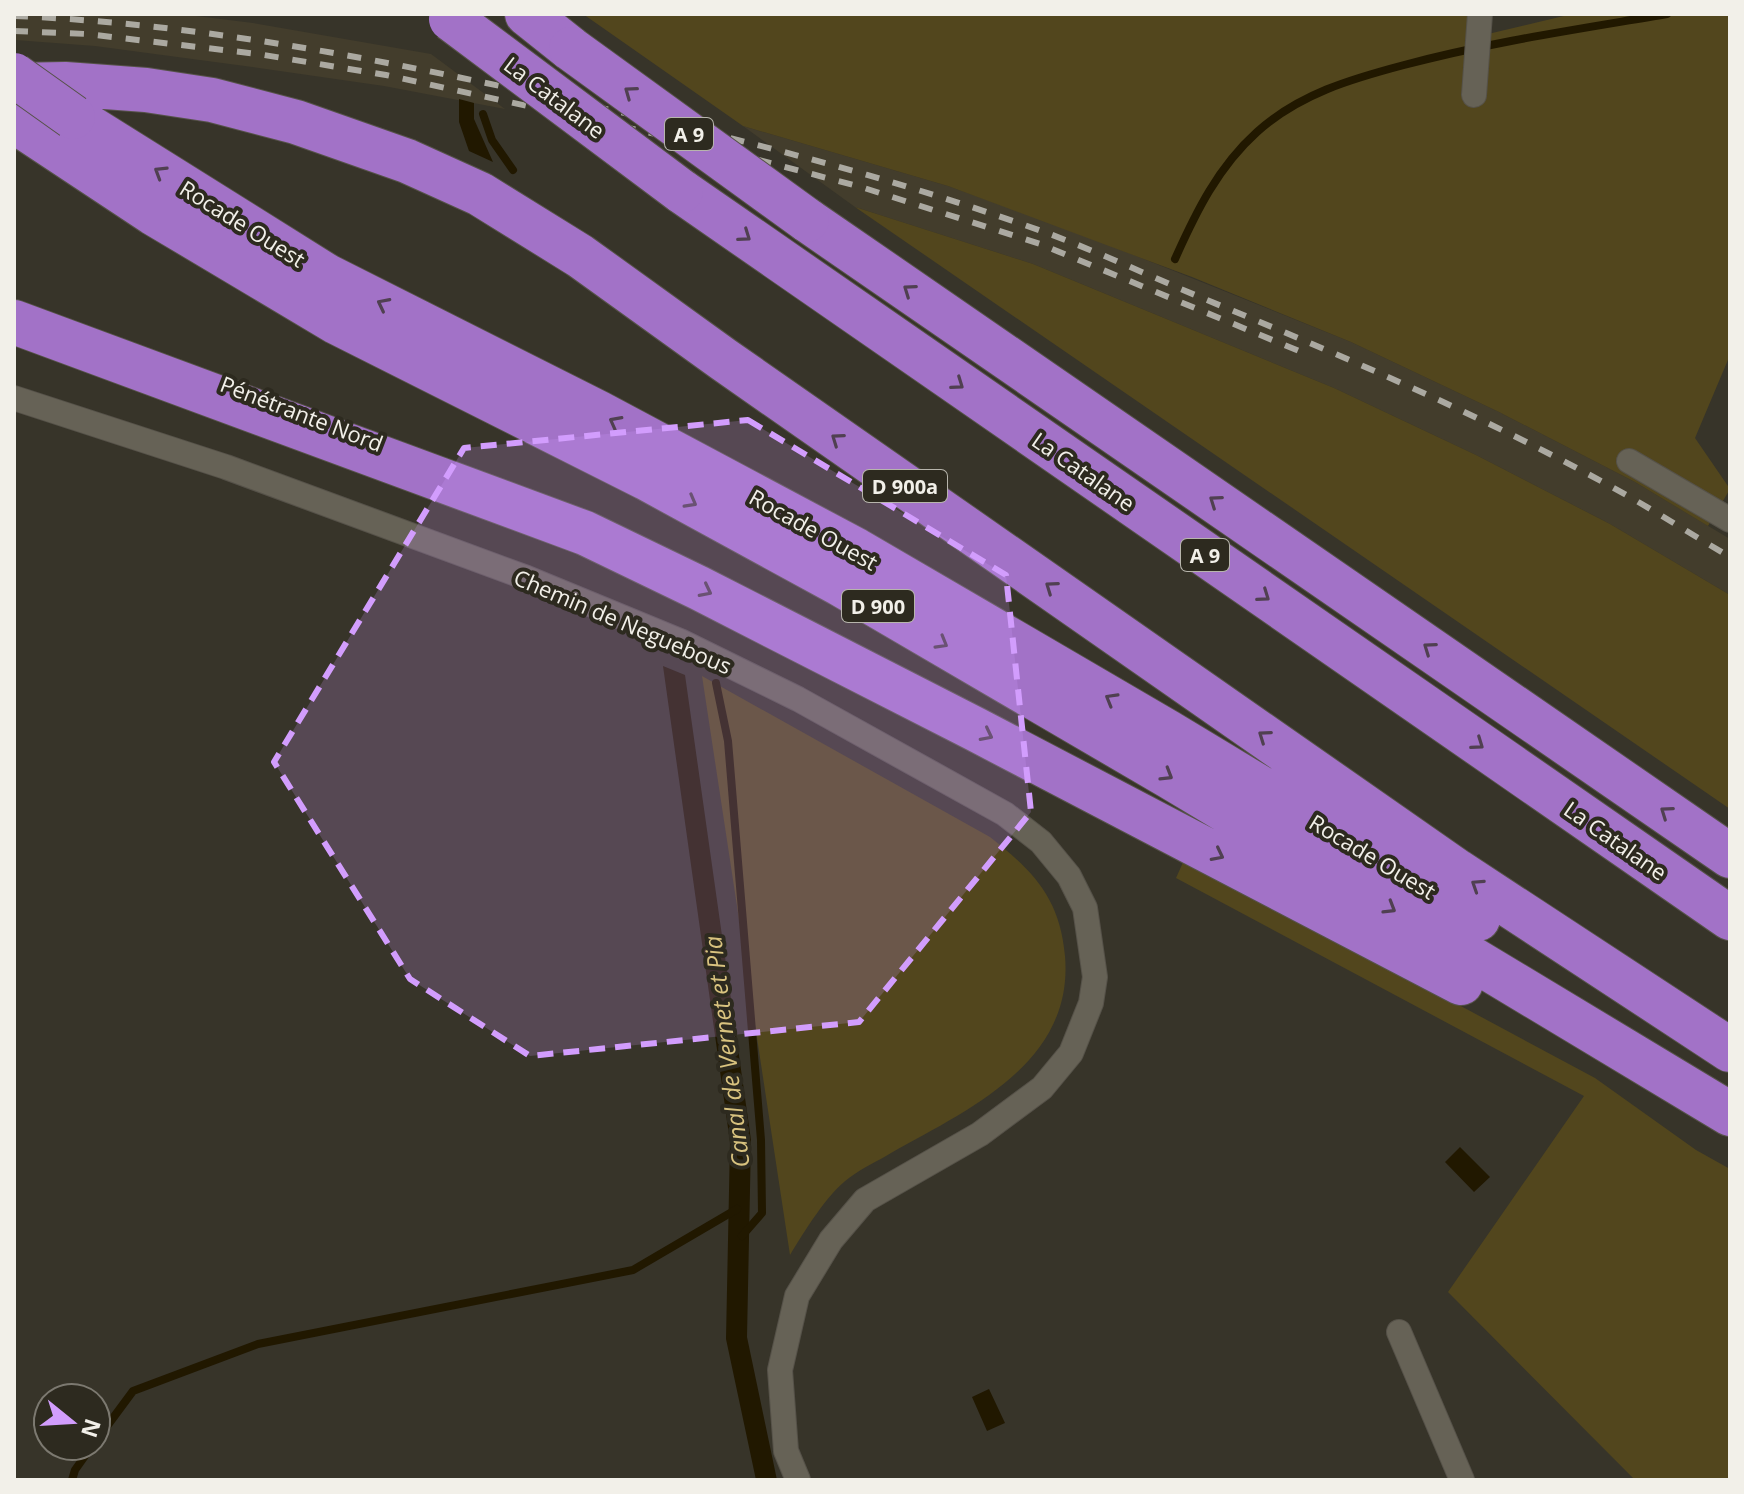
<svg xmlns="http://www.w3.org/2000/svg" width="1744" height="1494" viewBox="0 0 1744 1494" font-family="'Open Sans',sans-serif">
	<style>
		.built { fill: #433d2c }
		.green { fill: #52461d }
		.water { fill: #211800 }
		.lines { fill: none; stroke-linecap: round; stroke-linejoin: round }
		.stream { stroke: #211800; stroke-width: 8 }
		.street-casing { stroke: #565249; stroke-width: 26 }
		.highway-casing { stroke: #565249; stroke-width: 46 }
		.street { stroke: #666256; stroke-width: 24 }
		.highway { stroke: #a272c7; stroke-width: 44 }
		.rail { stroke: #aba9a1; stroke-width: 6; stroke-dasharray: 14 14; stroke-linecap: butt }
		.highway-bridge-casing { stroke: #565249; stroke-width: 46; stroke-linecap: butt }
		.highway-bridge { stroke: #a272c7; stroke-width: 44 }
		.oneway { stroke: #504051 }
		.marked { fill: #d29dfd; fill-opacity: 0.2; stroke: #d29dfd; stroke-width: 6; stroke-dasharray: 16 10; stroke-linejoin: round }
		.labels { text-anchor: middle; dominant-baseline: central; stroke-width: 8; stroke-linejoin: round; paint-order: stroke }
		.shield { fill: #2d2a1f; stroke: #b7b5ac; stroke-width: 2 }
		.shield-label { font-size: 20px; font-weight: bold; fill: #f2f0e9 }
		.street-label { font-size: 22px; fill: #f2f0e9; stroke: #2d2a1f }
		.water-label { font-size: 24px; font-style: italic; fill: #d9c37f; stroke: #2d2a1f }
	</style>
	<rect width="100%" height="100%" fill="#373429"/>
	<path class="built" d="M14,14H180L253,23L431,54L505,109L384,86L259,68L95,46L15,40Z
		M743,126L948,186L1079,233L1351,342L1499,412L1635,482L1730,539V595L1610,524L1476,455L1334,388L1033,264L855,207Z"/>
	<path class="green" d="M583,14H1467L1468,42L1488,34L1572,14H1730V355L1695,438L1730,489L1708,526L1635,482L1499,412L1351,342L1192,277L948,186L743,126Z
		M855,207L1033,264L1334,388L1476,455L1610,524L1730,595V809Z
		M702,676L990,837C1033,871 1060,898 1065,956C1074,1062 970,1109 891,1153C878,1161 862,1168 849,1178C827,1194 804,1232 790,1255Z
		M1185,858L1595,1078L1696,1150L1730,1169V1480H1635L1448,1292L1584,1096L1176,878Z"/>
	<path class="water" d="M459,99L474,103V119L493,162L469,151L459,122Z
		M663,666L685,675L751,1140L747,1337L777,1480H756L726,1339L730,1142Z
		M1460,1147L1490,1177L1474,1192L1445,1162Z
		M989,1389L1005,1423L987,1431L972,1397Z"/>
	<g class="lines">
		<path class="stream" d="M483,114L492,140L513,170
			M1175,259C1196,212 1218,167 1257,132C1299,94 1351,79 1404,65C1490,42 1579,29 1667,14
			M716,683L728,741L761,1140L762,1213L742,1236
			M96,1441L133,1391L258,1344L633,1270L737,1209
			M72,1480L75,1470L92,1446"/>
		<g class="street-casing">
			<path id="street" d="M1474,95L1480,14
				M14,398L226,467L527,578L680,641L798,699L1005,814L1041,842L1069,876L1085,908L1095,977L1091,1003L1071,1053L1042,1088L980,1134L865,1200L831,1240L797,1296L780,1370L786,1451L798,1480
				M1629,461L1730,520
				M1399,1332L1462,1480"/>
		</g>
		<g class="highway-casing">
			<path id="highway" d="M527,14L571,49
				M14,85L65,84L146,90L212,100L296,122L407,161L480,194L580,256L723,359L1457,871L1730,1050
				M73,117L327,276L599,413L856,550L1168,732L1478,919
				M14,121L153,213L336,322L646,478L840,584L1170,777L1730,1114
				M681,191L1730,918
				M807,220L1730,856
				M14,322L585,533L699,588L975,729L1461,983"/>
		</g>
		<use href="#street" class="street"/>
		<use href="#highway" class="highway"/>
		<path class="rail" d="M14,16C187,23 358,55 528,92C703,129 878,172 1047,233C1101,253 1154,278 1207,300C1350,359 1493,420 1628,496C1663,516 1696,537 1730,557
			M14,31L87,34L258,54L386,75L683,140L861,187L1040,244L1299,351"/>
		<g class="highway-bridge-casing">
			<path id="highway-bridge" d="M451,19L681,191
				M571,49L807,220
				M14,75L73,117"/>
		</g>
		<use href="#highway-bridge" class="highway-bridge"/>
	</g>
	<defs><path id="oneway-chevron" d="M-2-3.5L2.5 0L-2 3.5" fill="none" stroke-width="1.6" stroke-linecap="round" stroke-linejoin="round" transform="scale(2)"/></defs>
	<g class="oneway">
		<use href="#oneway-chevron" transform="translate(630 92) rotate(-144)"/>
		<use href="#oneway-chevron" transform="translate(160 172) rotate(-148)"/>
		<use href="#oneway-chevron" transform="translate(745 236) rotate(35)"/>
		<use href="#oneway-chevron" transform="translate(909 290) rotate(-145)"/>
		<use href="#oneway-chevron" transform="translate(383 304) rotate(-153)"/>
		<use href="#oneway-chevron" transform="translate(958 384) rotate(35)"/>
		<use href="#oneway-chevron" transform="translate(615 422) rotate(-152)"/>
		<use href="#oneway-chevron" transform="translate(837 439) rotate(-145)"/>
		<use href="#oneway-chevron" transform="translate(1215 501) rotate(-145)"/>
		<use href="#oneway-chevron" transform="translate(691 502) rotate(29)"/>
		<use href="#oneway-chevron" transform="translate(1051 587) rotate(-145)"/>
		<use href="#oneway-chevron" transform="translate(706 591) rotate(27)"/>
		<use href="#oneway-chevron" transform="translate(1264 596) rotate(35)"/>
		<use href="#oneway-chevron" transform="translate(942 643) rotate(30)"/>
		<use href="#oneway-chevron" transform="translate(1429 648) rotate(-145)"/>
		<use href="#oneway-chevron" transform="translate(1111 699) rotate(-150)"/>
		<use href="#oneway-chevron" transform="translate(987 735) rotate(27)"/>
		<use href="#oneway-chevron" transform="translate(1264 736) rotate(-145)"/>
		<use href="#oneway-chevron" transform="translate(1478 744) rotate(35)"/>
		<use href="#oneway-chevron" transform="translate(1167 775) rotate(31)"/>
		<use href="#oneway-chevron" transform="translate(1666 812) rotate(-145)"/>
		<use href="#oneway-chevron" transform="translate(1218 855) rotate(27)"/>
		<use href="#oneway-chevron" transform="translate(1477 885) rotate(-147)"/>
		<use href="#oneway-chevron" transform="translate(1390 908) rotate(31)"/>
	</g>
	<path class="marked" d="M748,420L1006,575L1031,812L859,1022L530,1056L410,979L274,762L464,448Z"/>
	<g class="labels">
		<g class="shield">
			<rect x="665" y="118" width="48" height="32" rx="6"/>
			<rect x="863" y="470" width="84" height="32" rx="6"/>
			<rect x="1181" y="539" width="48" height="32" rx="6"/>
			<rect x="842" y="590" width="72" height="32" rx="6"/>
		</g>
		<g class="shield-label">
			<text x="689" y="134">A 9</text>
			<text x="905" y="486">D 900a</text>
			<text x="1205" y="555">A 9</text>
			<text x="878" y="606">D 900</text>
		</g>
		<g class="street-label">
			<text transform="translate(555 97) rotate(37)">La Catalane</text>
			<text transform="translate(243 223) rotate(32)">Rocade Ouest</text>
			<text transform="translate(302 413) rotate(21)">Pénétrante Nord</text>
			<text transform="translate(1084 471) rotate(35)">La Catalane</text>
			<text transform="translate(814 529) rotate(29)">Rocade Ouest</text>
			<text transform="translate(623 621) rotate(23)">Chemin de Neguebous</text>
			<text transform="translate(1616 840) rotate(35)">La Catalane</text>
			<text transform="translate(1373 856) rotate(31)">Rocade Ouest</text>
		</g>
		<g class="water-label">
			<text transform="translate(726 1052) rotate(-97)">Canal de Vernet et Pia</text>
		</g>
	</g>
	<rect width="1744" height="1494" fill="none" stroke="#f2f0e9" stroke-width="32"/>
	<g transform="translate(72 1422) rotate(108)"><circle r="38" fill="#2d2a1f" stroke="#7c7970" stroke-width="2"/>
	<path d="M0-6L14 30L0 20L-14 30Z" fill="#d29dfd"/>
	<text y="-12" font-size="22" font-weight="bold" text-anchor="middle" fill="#f2f0e9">N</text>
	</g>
</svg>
